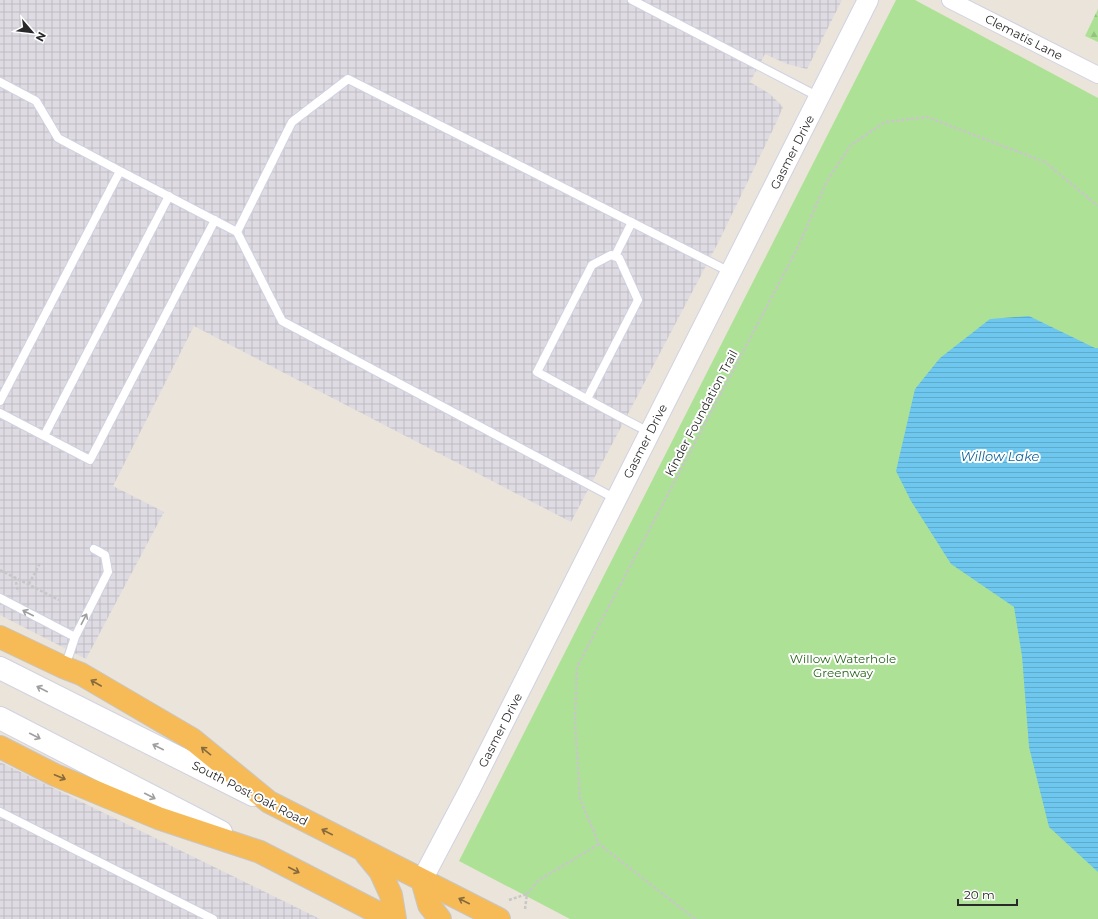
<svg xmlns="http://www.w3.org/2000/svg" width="1098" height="919" viewBox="0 0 1098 919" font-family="Montserrat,sans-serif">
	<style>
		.industrial { fill: url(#industrial-grid) }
		.forest { fill: url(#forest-firs) }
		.park { fill: #ade296 }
		.water { fill: url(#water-rules) }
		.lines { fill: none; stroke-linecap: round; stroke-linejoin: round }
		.service-casing { stroke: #d0d2e2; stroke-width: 10 }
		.minor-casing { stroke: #d0d2e2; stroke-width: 18 }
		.tertiary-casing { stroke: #d0d2e2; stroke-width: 22 }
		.secondary-casing { stroke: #d0d2e2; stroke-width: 24 }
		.trunk-casing { stroke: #c7c7c7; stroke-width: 24 }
		.path { stroke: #c7c7c7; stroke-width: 2.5; stroke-dasharray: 3 2; stroke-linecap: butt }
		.service { stroke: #fff; stroke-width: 8 }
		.minor { stroke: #fff; stroke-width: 16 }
		.tertiary { stroke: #fff; stroke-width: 20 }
		.secondary { stroke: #fff; stroke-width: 22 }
		.trunk { stroke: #f6ba57; stroke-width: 22 }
		.oneway { stroke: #9f9f9f }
		.oneway2 { stroke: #856a3e }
		.labels { text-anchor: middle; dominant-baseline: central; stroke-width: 4; stroke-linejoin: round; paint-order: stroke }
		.street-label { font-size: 12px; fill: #292929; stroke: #fff }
		.park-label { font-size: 12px; fill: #27651a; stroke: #fff }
		.water-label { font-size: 13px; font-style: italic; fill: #0e6398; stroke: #fff }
	</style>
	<defs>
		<pattern id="industrial-grid" width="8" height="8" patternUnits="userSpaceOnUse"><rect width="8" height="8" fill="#dedbe3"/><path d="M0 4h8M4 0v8" fill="none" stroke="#bebcc3"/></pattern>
		<pattern id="forest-firs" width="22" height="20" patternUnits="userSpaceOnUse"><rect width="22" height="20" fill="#ade296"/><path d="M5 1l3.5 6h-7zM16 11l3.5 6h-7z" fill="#95c281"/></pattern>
		<pattern id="water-rules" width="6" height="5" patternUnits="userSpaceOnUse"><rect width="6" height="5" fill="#6dc7ee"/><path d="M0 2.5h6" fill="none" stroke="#5eabcc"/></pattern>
	</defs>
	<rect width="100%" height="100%" fill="#ebe4da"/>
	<path class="industrial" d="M0,0H842L807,69L787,64L765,54L750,82L770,94L783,107L776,123L719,241L571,522L194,326L113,486L164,512L86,659L0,615Z
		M0,762L320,919H0Z"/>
	<path class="forest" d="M1098,9V42L1085,36Z"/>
	<path class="park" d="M896,0H915L1098,98V919H570L459,861Z"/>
	<path class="water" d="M1029,316L1095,348H1098V872L1049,827L1029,747L1022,656L1014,607L951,564L911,501L896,471L915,389L940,358L990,319Z"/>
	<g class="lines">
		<g class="service-casing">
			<path id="service" d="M632,0L819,97
				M0,82L36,101L58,138L120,171
				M615,256L632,222
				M587,399L638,300L619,258L611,255L592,265L537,372C574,392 611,413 649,432
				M0,401L120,171L237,232
				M0,413L90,460L215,220
				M44,436L169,196
				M616,499L282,321L237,232L292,122L348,79L730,272
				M0,598L75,637
				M63,667L69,655L75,637L108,572L105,555L94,549
				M0,812L213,919"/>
		</g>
		<g class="minor-casing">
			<path id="minor" d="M950,0L1098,75"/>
		</g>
		<g class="tertiary-casing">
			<path id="tertiary" d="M422,880L470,789L868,0"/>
		</g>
		<g class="secondary-casing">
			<path id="secondary" d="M0,668L253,795
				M0,718L221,832"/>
		</g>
		<g class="trunk-casing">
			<path id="trunk" d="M0,637L63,667L81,674L192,739L269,802L499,919
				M0,747L55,775L158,818L260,852L390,919
				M366,854L380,871L391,895L395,919
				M422,880L429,905L440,919"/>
		</g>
		<path class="path" d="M0,570L59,600
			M15,577L18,592
			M29,584L40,563
			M509,900L527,894
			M525,909L527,894L538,881L599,844
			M695,919L599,844L580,799L575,720L577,667L797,249L827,181L851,145L885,122L927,117L1045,162L1098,206"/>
		<use href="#service" class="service"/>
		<use href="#minor" class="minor"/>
		<use href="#tertiary" class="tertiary"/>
		<use href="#secondary" class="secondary"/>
		<use href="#trunk" class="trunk"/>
	</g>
	<defs><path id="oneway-shaft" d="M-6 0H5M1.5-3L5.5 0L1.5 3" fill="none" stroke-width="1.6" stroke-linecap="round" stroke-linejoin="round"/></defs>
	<g class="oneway">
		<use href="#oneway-shaft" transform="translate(28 613) rotate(-153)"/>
		<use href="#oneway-shaft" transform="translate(84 619) rotate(-63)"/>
		<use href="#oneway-shaft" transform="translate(42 689) rotate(-153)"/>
		<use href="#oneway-shaft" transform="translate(35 736) rotate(27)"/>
		<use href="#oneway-shaft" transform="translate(158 747) rotate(-153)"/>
		<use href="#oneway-shaft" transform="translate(150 796) rotate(27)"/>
	</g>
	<g class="oneway2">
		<use href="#oneway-shaft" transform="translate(96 683) rotate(-150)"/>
		<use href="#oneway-shaft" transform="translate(206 751) rotate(-141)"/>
		<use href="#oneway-shaft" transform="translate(60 777) rotate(23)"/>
		<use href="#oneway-shaft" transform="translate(327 832) rotate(-153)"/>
		<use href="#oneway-shaft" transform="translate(294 870) rotate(27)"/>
		<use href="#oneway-shaft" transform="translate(464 901) rotate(-153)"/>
	</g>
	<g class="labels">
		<g class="street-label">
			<text transform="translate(1024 37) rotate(27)">Clematis Lane</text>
			<text transform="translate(792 152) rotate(-63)">Gasmer Drive</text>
			<text transform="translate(701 413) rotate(-62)">Kinder Foundation Trail</text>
			<text transform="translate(645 441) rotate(-63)">Gasmer Drive</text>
			<text transform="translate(500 730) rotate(-63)">Gasmer Drive</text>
			<text transform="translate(250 793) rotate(27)">South Post Oak Road</text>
		</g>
		<g class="park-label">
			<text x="843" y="658">Willow Waterhole<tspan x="843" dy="14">Greenway</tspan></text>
		</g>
		<g class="water-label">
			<text x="1000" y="456">Willow Lake</text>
		</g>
	</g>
	<g transform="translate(32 32) rotate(118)" stroke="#ffffff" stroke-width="3" paint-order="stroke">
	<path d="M0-3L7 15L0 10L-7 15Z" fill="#292929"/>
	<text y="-6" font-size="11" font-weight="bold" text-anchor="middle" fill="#292929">N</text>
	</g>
	<path d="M958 899v6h59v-6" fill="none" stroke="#292929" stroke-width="2"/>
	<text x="964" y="899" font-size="12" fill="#292929" stroke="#ffffff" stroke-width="3" paint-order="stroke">20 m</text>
</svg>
